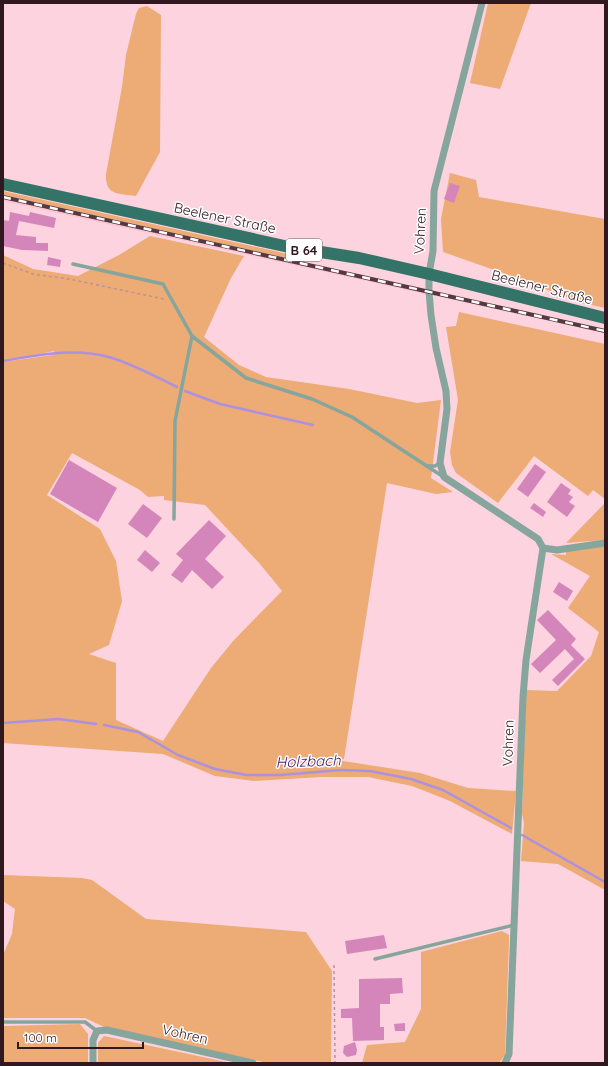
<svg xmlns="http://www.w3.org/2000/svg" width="608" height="1066" viewBox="0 0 608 1066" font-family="Quicksand,sans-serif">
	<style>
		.built { fill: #ffc3d4 }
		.green { fill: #edab75; fill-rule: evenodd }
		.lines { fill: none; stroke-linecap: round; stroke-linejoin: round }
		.stream { stroke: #ad91e1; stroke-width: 2.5 }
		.building { fill: #d486bb }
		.path { stroke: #b6939d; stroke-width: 1.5; stroke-dasharray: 3 3; stroke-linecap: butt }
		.service { stroke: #86a59d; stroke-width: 3.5 }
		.minor { stroke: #86a59d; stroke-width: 7 }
		.primary { stroke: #347367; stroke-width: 12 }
		.rail-casing { stroke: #543941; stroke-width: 4 }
		.rail { stroke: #fff; stroke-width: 2.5; stroke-dasharray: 8; stroke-linecap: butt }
		.labels { text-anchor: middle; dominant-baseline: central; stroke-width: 3; stroke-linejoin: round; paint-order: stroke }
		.shield { fill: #fff; stroke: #6e5d63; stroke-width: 1 }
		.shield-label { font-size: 13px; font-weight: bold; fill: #301820 }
		.street-label { font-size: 14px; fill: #301820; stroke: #fff }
		.water-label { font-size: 15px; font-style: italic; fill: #411471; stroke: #fff }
	</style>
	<rect width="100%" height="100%" fill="#fcd3de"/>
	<path class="built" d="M3,195L440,292L439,297L3,201Z"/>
	<path class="green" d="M488,3H531L500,89L470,83Z
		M147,6L161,15L160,152L136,196C119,193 105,196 106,174L122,87L126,55L133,26L136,14L139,8Z
		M450,173L476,180L479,197L605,219V308L578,302L523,280L443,252L441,219Z
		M3,191L288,254L306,260L304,262L3,195Z
		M150,236L244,256L231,278L204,337L239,365L266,377L349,389L417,403L441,400L431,478L453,492L436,494L387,483L344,759L304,764L343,761L420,773L468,788L516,791L512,834L450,801L412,786L368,777H322L254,781L215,776L163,754L3,743V362L53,355L54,351L3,361V255L33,269L78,276L119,255ZM72,453L140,490L148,497L164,496V500L205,505L260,564L282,591L234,640L211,668L163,741L116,720V663L89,654L109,645L122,601L116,561L100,529L47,495Z
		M459,312L605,344V499L593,490L588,496L534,456L498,503L456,473L452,465L450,452L458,400L446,327L456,326Z
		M605,503V540L566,543Z
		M605,546V890L558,864L521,861L524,823L522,814L526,690L557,691L591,656L599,632L568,608L590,576L551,554L566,555V551Z
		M3,875L82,878L92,880L146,919L306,932L332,971L331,1063H268L104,1027L85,1018H3V955L12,934L15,909L3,901Z
		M502,931L509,935V941L505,1055L499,1063H362L367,1045L405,1042L421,1009V952Z
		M80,1024L88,1034V1063H3V1026Z
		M104,1036L231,1063H98V1043Z"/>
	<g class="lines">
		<path class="stream" d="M3,361C39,355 76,347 112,358C135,365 156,377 177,387
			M185,391L220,404L313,425
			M3,723L59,719L96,724
			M104,725L138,732L178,755L215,769L246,775H280L341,770L370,771L411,779L443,790L511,828
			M522,835L605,882"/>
	</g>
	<path class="building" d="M450,183L460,186L454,203L444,199Z
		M10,212L29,216L30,212L56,218L54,228L19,221L16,235L36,237V243H48V251L22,250L3,246V220L9,221Z
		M48,257L61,260L60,267L47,265Z
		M69,460L117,488L98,522L50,494Z
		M535,464L546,472L528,497L517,489Z
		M561,483L571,490L568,494L573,497L569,502L575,506L567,517L547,502Z
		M534,503L546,512L543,517L530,508Z
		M143,504L162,518L147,538L128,524Z
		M209,520L226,536L205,559L224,577L212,589L192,570L182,583L171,575L183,560L176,554Z
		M145,550L160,563L152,572L137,560Z
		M559,582L573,591L567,601L553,592Z
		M548,610L576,639L571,645L585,659L558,686L552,680L574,659L565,649L540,673L531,664L556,640L537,620Z
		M384,935L387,948L347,954L345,941Z
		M402,978L403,993L390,994V1004H380V1027H384V1040L353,1041L352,1018H341V1009L359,1008V979Z
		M405,1023V1031H395L394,1024Z
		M355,1042L357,1050L356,1055L347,1057L343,1053L344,1046Z"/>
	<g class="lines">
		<path class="path" d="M3,263L33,274L69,279L164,299
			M334,965L335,1063"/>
		<path class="service" d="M73,264L163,284L192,336L175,421L174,519
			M192,336L246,378L312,399L352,417L442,476
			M428,466H435L440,463
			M375,959L514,925
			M3,1022H85L97,1031"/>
		<path class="minor" d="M482,3L434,191L433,251L429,274V292L431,315L436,348L446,391L447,409L440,463L444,477L538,539L543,548L526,660L523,697L509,1054L505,1063
			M543,548L557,550L605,543
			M93,1063V1040L97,1031L107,1030L253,1063"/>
		<path class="primary" d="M3,184L289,247L359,258L429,274L605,318"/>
		<g class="rail-casing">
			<path id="rail" d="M3,197L605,331"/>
		</g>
		<use href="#rail" class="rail"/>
	</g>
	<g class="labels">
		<rect class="shield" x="286" y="239" width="36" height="22" rx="3"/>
		<g class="shield-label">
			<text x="304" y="250">B 64</text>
		</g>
		<g class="street-label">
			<text transform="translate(225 218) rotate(12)">Beelener Straße</text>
			<text transform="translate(420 231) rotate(-87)">Vohren</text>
			<text transform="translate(542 287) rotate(14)">Beelener Straße</text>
			<text transform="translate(508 743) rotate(-88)">Vohren</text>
			<text transform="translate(185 1034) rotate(13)">Vohren</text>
		</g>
		<g class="water-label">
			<text transform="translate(308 761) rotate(-2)">Holzbach</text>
		</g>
	</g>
	<rect width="608" height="1066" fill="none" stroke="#301820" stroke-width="8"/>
	<path d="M18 1042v6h125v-6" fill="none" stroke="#301820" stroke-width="2"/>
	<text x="24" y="1042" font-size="12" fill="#301820" stroke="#ffffff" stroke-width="3" paint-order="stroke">100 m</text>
</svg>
